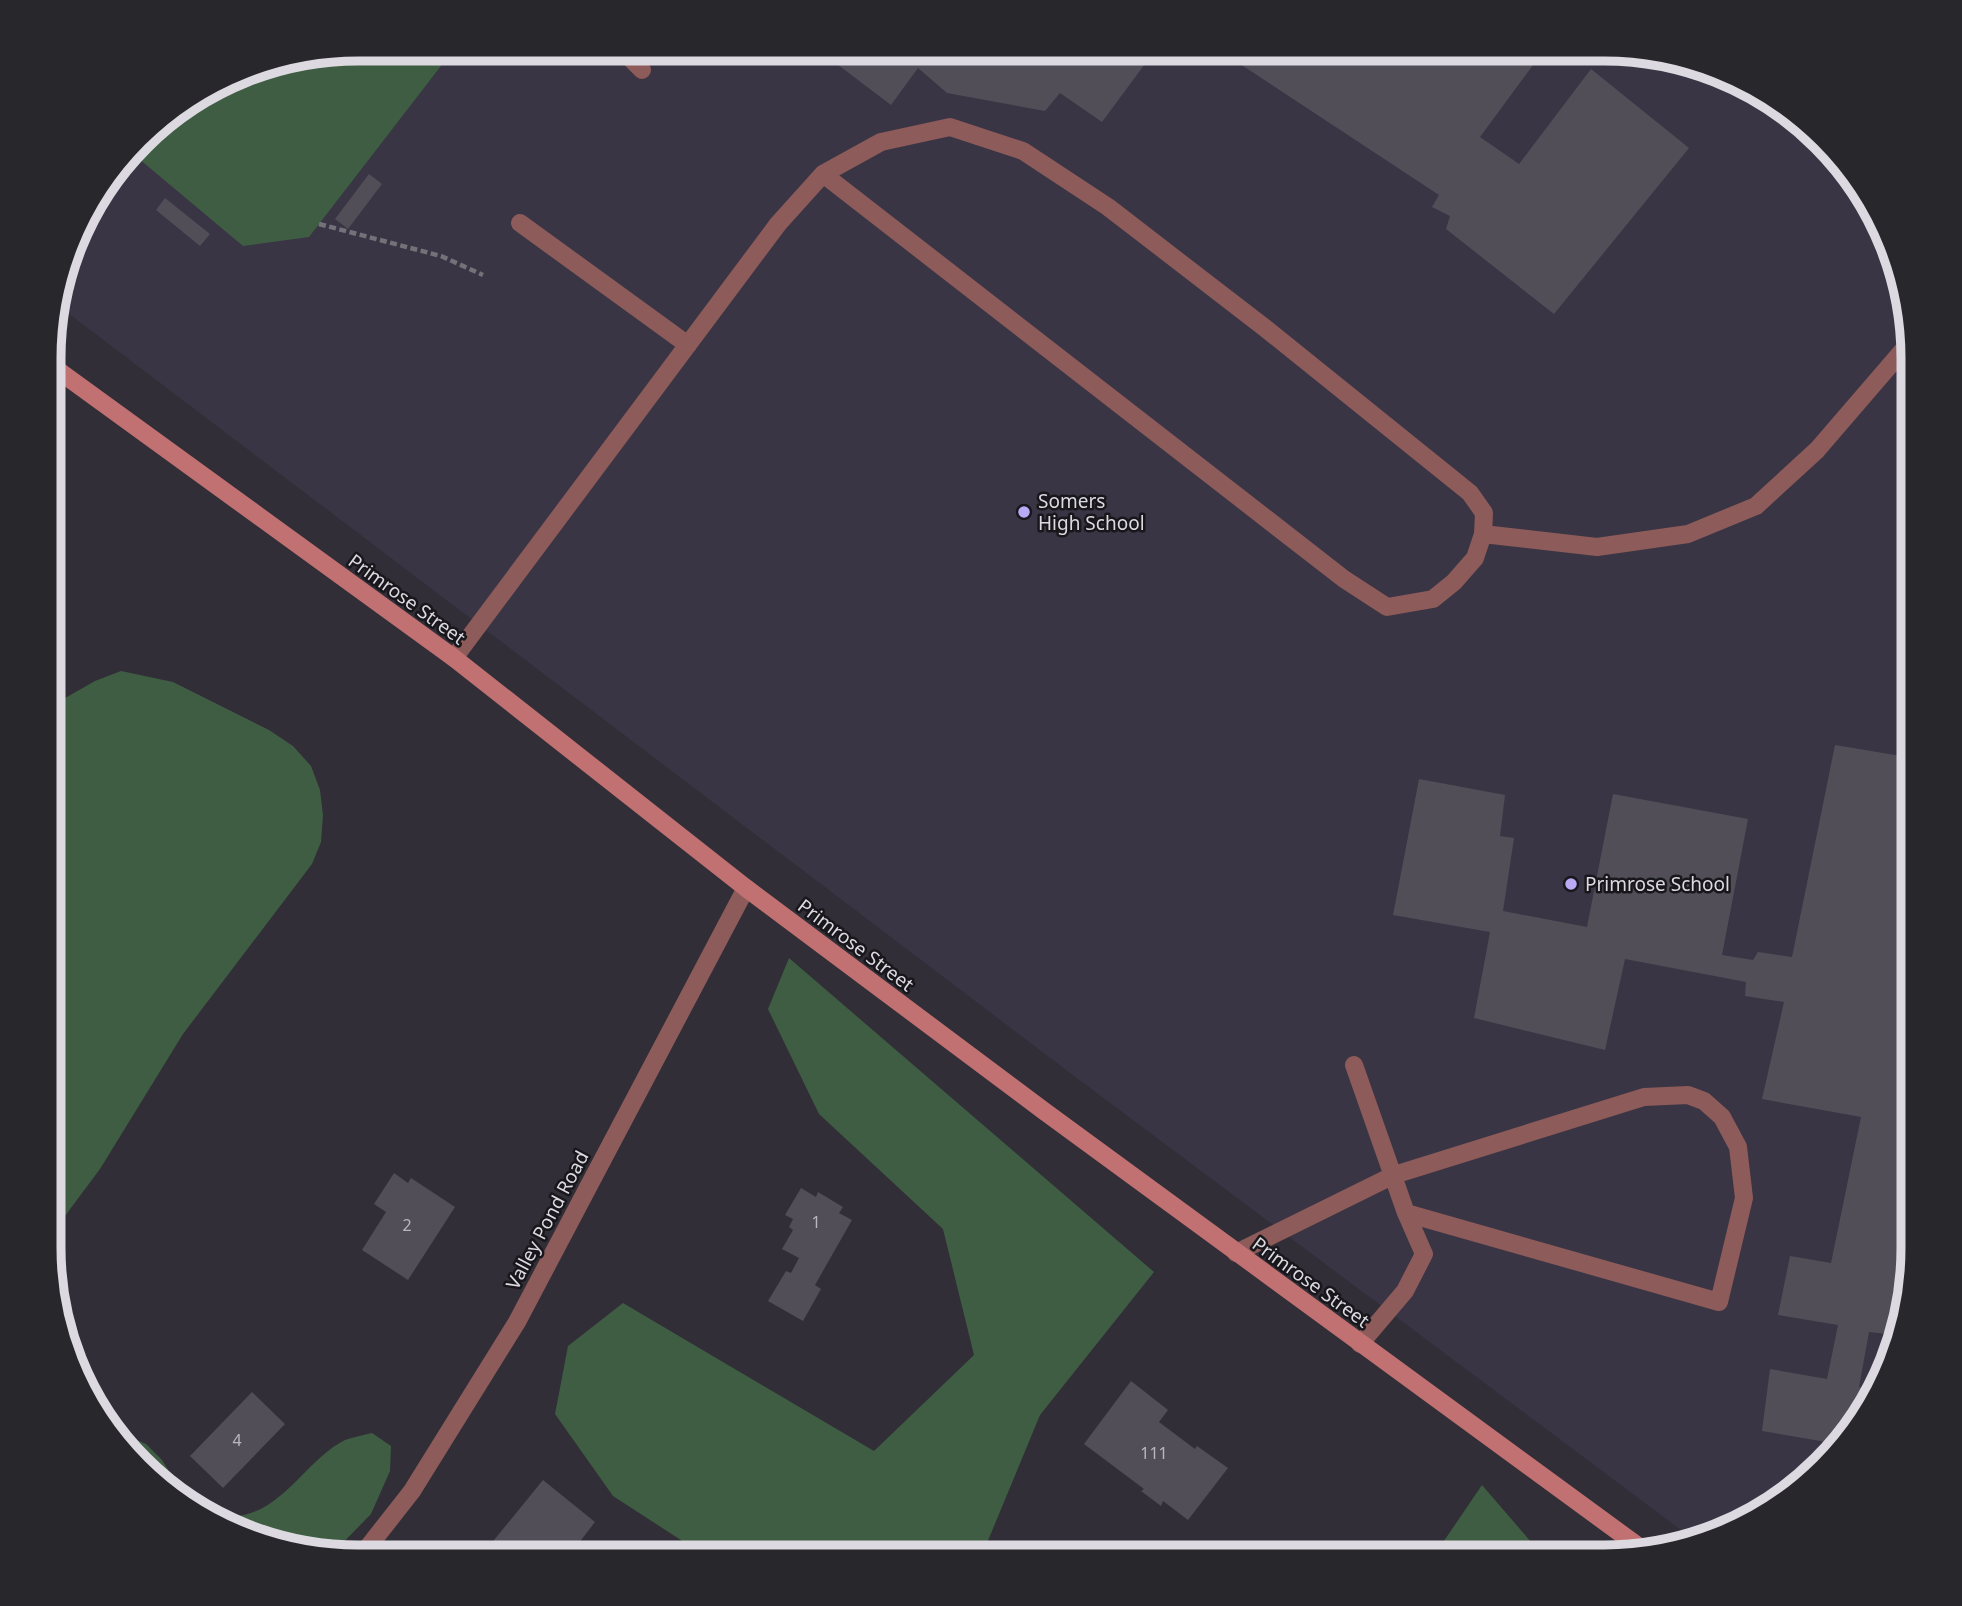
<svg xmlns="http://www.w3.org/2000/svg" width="1962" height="1606" viewBox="0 0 1962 1606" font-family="'Noto Sans',sans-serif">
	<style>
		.built { fill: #3a3544 }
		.green { fill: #3e5d43 }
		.building { fill: #514e58 }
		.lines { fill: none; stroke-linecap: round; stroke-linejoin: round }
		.path { stroke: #747179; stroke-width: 4.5; stroke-dasharray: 7 3.5; stroke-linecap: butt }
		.lane { stroke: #8d5b5a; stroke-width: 18 }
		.street { stroke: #8d5b5a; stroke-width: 18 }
		.secondary { stroke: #c17171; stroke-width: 18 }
		.poi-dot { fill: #baaaf6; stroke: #18171b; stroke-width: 2.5 }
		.labels { text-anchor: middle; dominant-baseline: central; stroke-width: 5; stroke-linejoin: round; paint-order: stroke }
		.number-label { font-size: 16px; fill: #b9b7be }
		.poi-label { font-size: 19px; fill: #dcdae0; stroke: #18171b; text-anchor: start }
		.street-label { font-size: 19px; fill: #dcdae0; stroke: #18171b }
		.rim { fill: none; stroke: #dcdae0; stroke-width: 9 }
	</style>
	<rect width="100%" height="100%" fill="#312e37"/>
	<path class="built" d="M358,49L1624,50L1723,73L1822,139L1889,239L1913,358L1912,1269L1889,1367L1823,1466L1723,1533L1693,1539L1078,1079L56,304L90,204L155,125L258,66Z"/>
	<path class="green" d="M358,49H454L309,237L243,246L132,153L155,125L258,66Z
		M121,671L173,682L269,730L293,746L311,766L320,790L323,815L321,842L312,864L183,1034L100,1169L50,1236L51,706L95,681Z
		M789,958L1154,1272L1040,1415L987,1543L984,1557H707L613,1496L555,1414L568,1346L623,1303L874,1451L974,1355L943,1229L819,1114L768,1009Z
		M114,1430L146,1444L162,1460L184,1496L140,1467Z
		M372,1433L391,1446L390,1471L371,1514L331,1555L239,1533L211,1515C218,1515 227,1518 233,1517C284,1512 304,1461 345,1440C353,1437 364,1435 372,1433Z
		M1482,1485L1544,1557H1433Z"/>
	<path class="building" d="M817,49H1156L1102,122L1060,93L1045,111L947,93L918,68L891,105Z
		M1228,49L1544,50L1480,137L1519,164L1591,69L1689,148L1554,314L1446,229L1450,216L1432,207L1439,195L1225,54Z
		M369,174L382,184L348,229L335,219Z
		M165,198L210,234L200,246L156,210Z
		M1835,745L1913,758L1912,1269L1897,1335L1869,1332L1859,1387L1874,1389L1838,1444L1762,1431L1770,1369L1827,1379L1838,1325L1778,1315L1790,1256L1831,1263L1861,1117L1762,1099L1784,1002L1745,996L1746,982L1625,959L1605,1050L1474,1018L1490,932L1393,915L1419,779L1505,795L1500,836L1514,838L1503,911L1587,927L1613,794L1748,819L1722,955L1753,960L1758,952L1792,957Z
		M394,1173L408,1183L411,1178L455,1207L408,1280L362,1250L386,1212L374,1204Z
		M801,1188L816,1197L818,1192L843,1207L839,1213L852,1220L815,1285L821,1289L803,1321L768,1301L786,1271L791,1273L799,1258L782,1249L793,1230L789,1227L793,1219L785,1215Z
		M1131,1381L1168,1410L1159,1422L1195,1449L1197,1446L1228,1468L1188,1520L1163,1501L1161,1506L1141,1491L1144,1489L1084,1444Z
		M252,1392L285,1424L223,1488L190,1456Z
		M543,1480L595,1522L572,1552L558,1541L545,1556H481Z"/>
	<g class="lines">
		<path class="path" d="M319,224L441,256L483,275"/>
		<path class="lane" d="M621,49L642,70
			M520,223L688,345
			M1483,534L1597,547L1688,534L1756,506L1817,450L1910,342
			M454,658L778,224L823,174L881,142L950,127L1023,151L1108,207L1265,328L1470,493L1484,513L1483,534L1475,558L1454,582L1433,599L1387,607L1344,579L823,174
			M1354,1065L1406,1213L1424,1254L1405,1291L1360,1344
			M1236,1253L1394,1175L1644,1097L1688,1095L1704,1101L1722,1117L1738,1147L1744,1198L1719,1302L1406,1213"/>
		<path class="street" d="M361,1556L412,1491L517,1322L746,888"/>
		<path class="secondary" d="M52,366L454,658L746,888L1044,1111L1642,1549"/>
	</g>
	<g class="poi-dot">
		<circle cx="1024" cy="512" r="7"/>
		<circle cx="1571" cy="884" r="7"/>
	</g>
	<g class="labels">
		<g class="number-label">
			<text x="816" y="1222">1</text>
			<text x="407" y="1225">2</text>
			<text x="237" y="1440">4</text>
			<text x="1154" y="1453">111</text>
		</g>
		<g class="poi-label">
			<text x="1038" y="501">Somers<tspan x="1038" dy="22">High School</tspan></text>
			<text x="1585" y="884">Primrose School</text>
		</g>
		<g class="street-label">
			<text transform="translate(407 599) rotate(36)">Primrose Street</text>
			<text transform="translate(856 945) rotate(37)">Primrose Street</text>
			<text transform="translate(547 1220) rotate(-62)">Valley Pond Road</text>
			<text transform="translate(1311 1282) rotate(36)">Primrose Street</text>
		</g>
	</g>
	<path d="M0 0H1962V1606H0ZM358 61H1604A297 297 0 0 1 1901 358V1248A297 297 0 0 1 1604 1545H358A297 297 0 0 1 61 1248V358A297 297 0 0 1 358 61Z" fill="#28272b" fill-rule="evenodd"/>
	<path class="rim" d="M358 61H1604A297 297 0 0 1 1901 358V1248A297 297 0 0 1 1604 1545H358A297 297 0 0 1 61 1248V358A297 297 0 0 1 358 61Z"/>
</svg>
